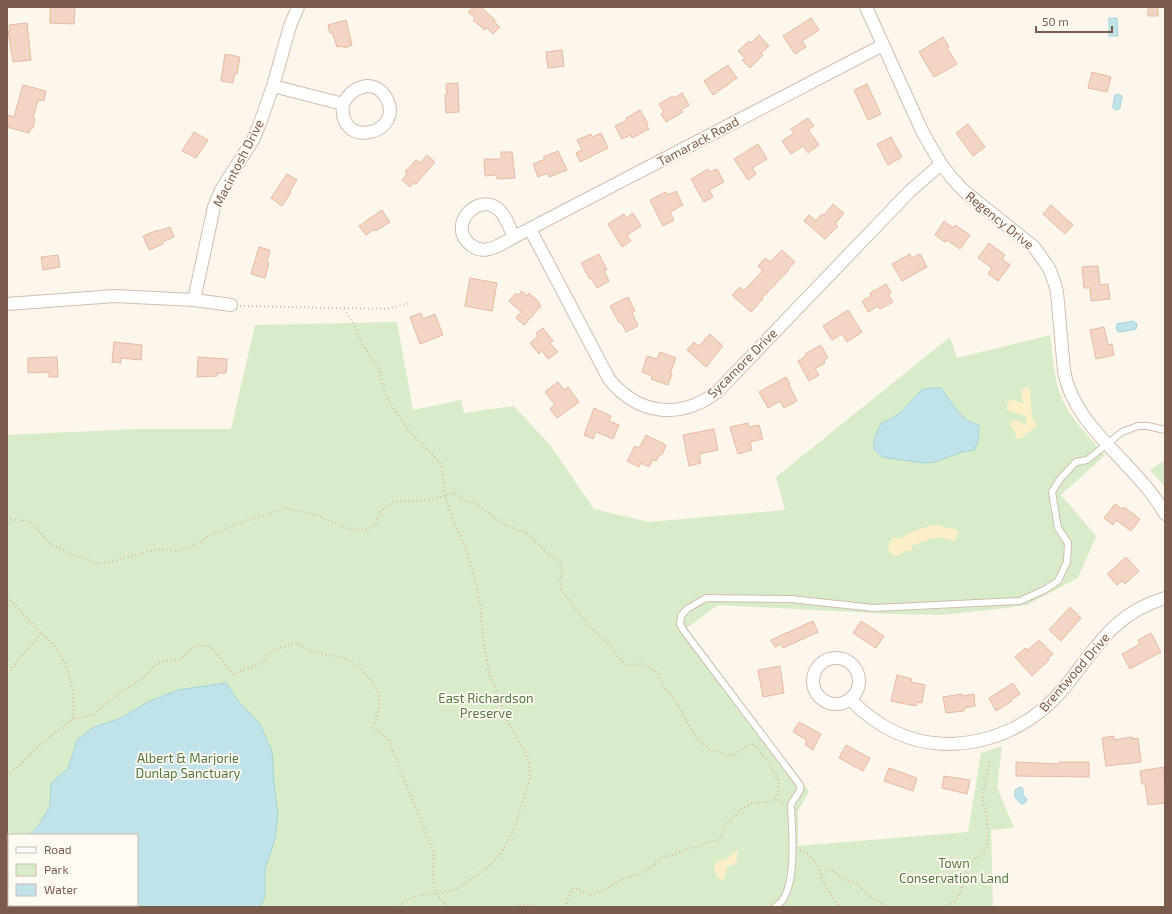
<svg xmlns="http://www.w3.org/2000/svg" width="1172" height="914" viewBox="0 0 1172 914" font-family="'Exo 2',sans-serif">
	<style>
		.green { fill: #d8ecc9; fill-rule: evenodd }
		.sand { fill: #fcefc7 }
		.water { fill: #bfe3e8; stroke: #a5d3da }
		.building { fill: #f3d5c3; stroke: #e6bba3 }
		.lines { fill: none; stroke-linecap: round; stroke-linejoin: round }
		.lane-casing { stroke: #d1beb0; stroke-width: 8 }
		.street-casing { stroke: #d1beb0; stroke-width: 14 }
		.path { stroke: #d9b8a5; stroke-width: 2; stroke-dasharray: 1 3; stroke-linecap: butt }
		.lane { stroke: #fff; stroke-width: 6 }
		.street { stroke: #fff; stroke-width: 12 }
		.labels { text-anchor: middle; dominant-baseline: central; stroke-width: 3.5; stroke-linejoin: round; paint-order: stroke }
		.street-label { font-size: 13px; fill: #7a5c4d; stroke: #fffaf3 }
		.park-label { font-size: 13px; fill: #537a41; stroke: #fffaf3 }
	</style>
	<rect width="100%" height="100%" fill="#fdf6ec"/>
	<path class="green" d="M397,322L413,410L461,400L464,413L514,406L550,445L594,509L649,522L785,510L776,477L950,337L957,358L1050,335C1053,354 1053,375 1060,393C1068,417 1089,436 1105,455L1061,495L1096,536L1078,578L1027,605L999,609L941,615L892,614L718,605L687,628L809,791L798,811V846L968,832L981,753L1002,746L997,787L1014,828L991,830L993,907H7V674L10,671L7,667V435L137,429H231L255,325ZM9,835H137V905H9Z
		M1165,460V487L1150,470Z"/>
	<path class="sand" d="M1026,387L1030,389L1032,418L1037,425L1036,427L1019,439L1015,438L1016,432L1010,427L1012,420L1020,421L1023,424L1026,425L1027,422L1025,416L1007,410V404L1012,399L1023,404C1024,396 1016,394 1026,387Z
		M936,524L949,529H955L958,532L955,541L940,537L934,538L913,545L911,551H905L896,556L888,551L890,543L893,537L900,539L914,531Z
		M737,850C738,853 738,862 733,865C731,866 729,866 727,866L724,879L720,880C716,876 711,866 717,862C719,860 723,860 726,859C730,857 733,853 737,850Z"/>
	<path class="water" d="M1109,18H1117L1118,36H1109Z
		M1118,94L1122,96L1120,108L1117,110L1113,108V105L1115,95Z
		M1133,321L1137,324L1136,329L1120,332H1118L1116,328L1117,324Z
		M932,388H941C952,402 960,421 979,425C979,434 979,442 974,450L962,452L934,462L924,463L882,457L874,449V439L878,429L882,423L891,419L901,412L922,390Z
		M226,683L239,702L260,724L272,752L274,783L278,815L275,839L265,869V896L260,907H7V875L9,869V905H137V835H30L39,825L50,806L51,783L68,769L77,740L94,727L119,719L152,700L178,690Z
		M1020,787L1023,789V795L1027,799L1026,802L1023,804L1020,803L1015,797V790Z"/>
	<path class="building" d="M50,7H75L74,24L50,23Z
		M474,7H481L495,20L494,22L500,27L493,34L487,28L485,30L473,20L475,18L468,12Z
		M1148,7H1158V16H1148Z
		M811,18L819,30L802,41L806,47L795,54L783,36Z
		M346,20L352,45L344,48L343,46L337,47L332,32L330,33L328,25Z
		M27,23L31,60L13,62L8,31H10L9,25Z
		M759,35L769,46L761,53L763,55L750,68L742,60L745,58L738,51L749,41L751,43Z
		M943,37L949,47L947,48L957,64L934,77L919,52Z
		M562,50L564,66L548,68L546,52Z
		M225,54L240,57L237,74L235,73L233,83L221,81Z
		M728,65L737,78L713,95L704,81Z
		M1092,72L1111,77L1107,92L1088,88Z
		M458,83L459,112L446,113L445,95H447L446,84Z
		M867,84L881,114L868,120L854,90Z
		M23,85L46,91L44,101L38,100L33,118L35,119L33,128H31L29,133L7,127V115L14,117Z
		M682,93L689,105L681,110L683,112L666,122L661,114L664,112L659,104L673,96L674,98Z
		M640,110L648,124L646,125L649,129L632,138L631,135L622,139L615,126L627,120L626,118Z
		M808,118L814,126L808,130L819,145L808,153L803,146L791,154L782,141L794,133L791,129Z
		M968,124L985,147L973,156L956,133Z
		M194,132L208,140L196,158L182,151Z
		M601,133L608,148L580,162L576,153L582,150L577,140L591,134L592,137Z
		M891,137L902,157L888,165L877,144Z
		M758,144L767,159L752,168L756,174L748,180L734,159Z
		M558,151L567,170L549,177L548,173L538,177L533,164L545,159L543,157Z
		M501,152H512L515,178L497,179L496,175L485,176L484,159H501Z
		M427,155L435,162L416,184L414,183L410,187L402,180L407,174L405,172L416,160L420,163Z
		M708,169L710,172L717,169L724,182L709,190L713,197L704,202L691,179Z
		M287,174L297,180L290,191L291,192L282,206L271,198Z
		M676,191L683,205L670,212L674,220L663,226L650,200L666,192L668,195Z
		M833,204L844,213L835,224L838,226L825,239L804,221L809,215L816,221L822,214L824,215Z
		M1051,205L1073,225L1065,234L1043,214Z
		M382,210L390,222L376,231L375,229L366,235L359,226Z
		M633,213L641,226L627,235L631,241L622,247L608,224L624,214L626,218Z
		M944,221L953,228L955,225L970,235L960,249L947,240L945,242L935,235Z
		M170,227L174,237L162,242L163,244L149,250L143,236L158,230L159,231Z
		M989,243L1005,255L1002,259L1010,265L998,281L988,274L992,268L978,258Z
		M259,247L270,250L267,262L269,263L265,278L251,274Z
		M782,250L795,262L788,269L789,270L762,298L763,299L751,312L732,295L740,287L744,291L763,270L758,266L765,258L770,262Z
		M599,254L607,270L604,271L609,281L597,288L591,278L590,279L581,263Z
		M910,254L911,258L920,254L927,267L902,281L892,264Z
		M58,255L60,267L43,270L41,257Z
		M1098,266L1100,285L1108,284L1110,299L1091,301L1090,288H1084L1082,267Z
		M470,278L497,283L492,311L465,306Z
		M886,284L891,292L888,294L893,302L880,309L878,306L868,312L862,301L871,296L870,293Z
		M522,291L527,296L529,293L540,303L539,304L541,306L524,325L516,318L521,312L509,301L516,293L518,295Z
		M628,297L635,311L632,313L638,326L626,332L621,322L619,323L610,306Z
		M848,310L862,332L847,342L842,334L832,340L823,326Z
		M421,313L423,319L435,314L443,335L420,344L410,317Z
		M1104,327L1108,345L1112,344L1114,355L1096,359L1090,330Z
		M543,328L553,341L550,343L558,352L548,359L542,351L539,354L530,343L538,336L536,333Z
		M710,334L723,346L706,367L687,350L694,342L699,346Z
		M114,342L142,345L141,360L121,358V363L112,362Z
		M821,345L828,358L824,360L825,363L815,369L819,375L809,381L798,361L806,356L805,354Z
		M660,352L676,358L670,374H672L668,385L651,379L652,376L642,372L647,356L657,359Z
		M57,357L58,377H49V372L28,373V358Z
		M198,357L227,359L226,373H217V376L197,377Z
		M786,377L790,384L789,385L797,401L784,408L780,401L768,408L759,392Z
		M558,382L564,390L568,387L579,402L557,418L550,409L555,405L545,392Z
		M594,408L611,416L609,421L619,425L613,439L596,432L593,439L584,435Z
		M748,423L749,427L759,425L763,439L750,442L752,450L738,454L730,427Z
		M714,429L718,450L699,454L701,463L689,466L683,435Z
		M646,435L666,445L662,455L660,454L656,461L653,460L649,467L641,463L639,467L627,461L635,446L639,448Z
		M1115,504L1122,509L1124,507L1140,519L1131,531L1116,520L1113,525L1104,518Z
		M1126,557L1139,571L1125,584L1122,581L1117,585L1107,574Z
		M1070,607L1081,618L1061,641L1049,630Z
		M813,621L818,632L783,648L781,644L775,647L771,640Z
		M861,621L884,636L876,648L853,633Z
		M1151,633L1161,652L1130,669L1122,654L1140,644L1138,640Z
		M1039,640L1053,654L1048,658L1049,660L1032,676L1015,657L1025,648L1028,650Z
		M780,666L784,693L763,697L758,670Z
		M897,675L912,679L911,682L925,685L922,703L917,702L916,706L891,701Z
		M1013,683L1020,694L1011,700L1012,701L996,711L989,698Z
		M962,694V696L974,694L975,706L964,708V711L946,713L943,697Z
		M799,722L821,734L813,750L805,745L807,740L793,732Z
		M1114,736V740L1132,737L1133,739L1138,738L1141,762L1106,766L1102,738Z
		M846,745L870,758L863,771L839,758Z
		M1016,762L1059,764V762H1089V777L1016,776Z
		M1164,767L1165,803L1148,805L1145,784H1142L1140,771Z
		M889,768L917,778L913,791L884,781Z
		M944,776L970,780L967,794L942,788Z"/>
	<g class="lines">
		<g class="lane-casing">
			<path id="lane" d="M775,907C777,905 780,903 782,901C797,880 792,830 791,805C793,798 802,793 800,785L684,631L680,624L681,616L687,609L706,598L791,599L874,608L1020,601L1044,590L1058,581L1067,562L1068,543L1058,528L1052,492L1060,479L1076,462L1087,460L1122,432L1138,426H1148L1165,430"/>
		</g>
		<g class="street-casing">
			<path id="street" d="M866,7L923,133L941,164L952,178L964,191L1034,247L1049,268L1055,284L1057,292L1064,371C1074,429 1138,464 1165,514
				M273,86L343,104C337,152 409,133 385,96C373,78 351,87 343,104
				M530,229L609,379C638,415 680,420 717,392L910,191L941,164
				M514,237C510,229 507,219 501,212C480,188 445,226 471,245C476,249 482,251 488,249C497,248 506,241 514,237L883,45
				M194,300L214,207L221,190L253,140L260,123L273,86L290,26L298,7
				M7,304L115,296L194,300L231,305
				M813 681a23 23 0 1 1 46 0a23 23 0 1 1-46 0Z
				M850,699C876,726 908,743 946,744C994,744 1035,723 1065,687C1096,648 1114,613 1165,598"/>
		</g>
		<path class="path" d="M240,306L387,309L410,303
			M344,309L354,325L363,346L378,367L385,393L389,401L408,430L440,462L443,475L445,496L455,525L464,544L477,586L481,612L484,645L490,676L495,687L506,718L525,752L529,763L530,780L516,823L509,839L501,853L491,864L459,888L441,893L420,895L401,903L397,907
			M7,519L30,521L50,544L78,557L102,564L150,551L161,549L180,551L201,542L210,535L245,521L269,514L286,508L316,515L347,528L359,530L368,529L375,525L381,511L394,501H420L445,496L453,492L465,501L475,503L503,524L528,534L551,557L559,560L561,563L562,572L560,581L561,589L588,625L612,647L620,660L627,665L642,664L657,672L664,687L673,697L695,736L710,750L734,756L747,745L752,744L756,747L766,759L779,781L778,793L775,798L769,802L752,803L741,809L725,827L722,836L717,840L708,842L698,847L689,848L673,855L662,857L657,863L639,874L622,879L606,889L592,895L577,889H571L566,907
			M7,597C17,607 25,616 34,626C39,632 45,636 50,641C69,662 76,691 73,719
			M7,674L26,650L41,634
			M7,775L19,766L42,743L73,719L93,715L114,697L143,678L159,662L179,660L195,646H209L214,650L233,674L260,664L273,650L297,643C305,647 314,653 323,654C332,657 337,655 347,659C358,664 377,684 379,696C380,707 377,717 373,727C377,732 383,734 388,739L426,834L434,853L433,880L435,893L448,907
			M775,798L785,804
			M800,850C810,853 818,864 821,874C822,877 821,877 823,880C827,890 834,899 840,907
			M821,874L829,870L834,871L844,880L855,882L865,892L886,907
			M516,907L522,904L535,907
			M948,907L957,898L961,891L965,875L968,869L975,859L981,856L986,849L988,839L986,811L982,799L990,759"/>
		<use href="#lane" class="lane"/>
		<use href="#street" class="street"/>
	</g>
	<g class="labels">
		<g class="street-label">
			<text transform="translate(698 141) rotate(-28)">Tamarack Road</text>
			<text transform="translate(238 163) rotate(-63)">Macintosh Drive</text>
			<text transform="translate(1000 220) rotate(39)">Regency Drive</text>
			<text transform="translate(742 363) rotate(-45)">Sycamore Drive</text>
			<text transform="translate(1074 672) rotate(-49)">Brentwood Drive</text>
		</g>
		<g class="park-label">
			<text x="486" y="698">East Richardson<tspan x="486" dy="15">Preserve</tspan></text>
			<text x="188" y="758">Albert &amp; Marjorie<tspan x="188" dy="15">Dunlap Sanctuary</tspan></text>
			<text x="954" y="863">Town<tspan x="954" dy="15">Conservation Land</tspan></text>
		</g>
	</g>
	<rect width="1172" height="914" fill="none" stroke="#7a5c4d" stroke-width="16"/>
	<rect x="8" y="834" width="130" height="72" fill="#fffaf3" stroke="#cabbb1"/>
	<rect x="16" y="847" width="20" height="6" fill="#ffffff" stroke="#cabbb1"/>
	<text x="44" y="854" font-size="12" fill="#7a5c4d">Road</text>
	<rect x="16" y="864" width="20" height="12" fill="#d8ecc9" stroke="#cabbb1"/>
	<text x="44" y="874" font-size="12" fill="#7a5c4d">Park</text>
	<rect x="16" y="884" width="20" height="12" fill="#bfe3e8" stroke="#cabbb1"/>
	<text x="44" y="894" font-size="12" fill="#7a5c4d">Water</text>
	<path d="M1036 26v6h76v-6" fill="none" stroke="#7a5c4d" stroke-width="2"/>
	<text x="1042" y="26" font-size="12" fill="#7a5c4d" stroke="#fffaf3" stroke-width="3" paint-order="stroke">50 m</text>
</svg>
